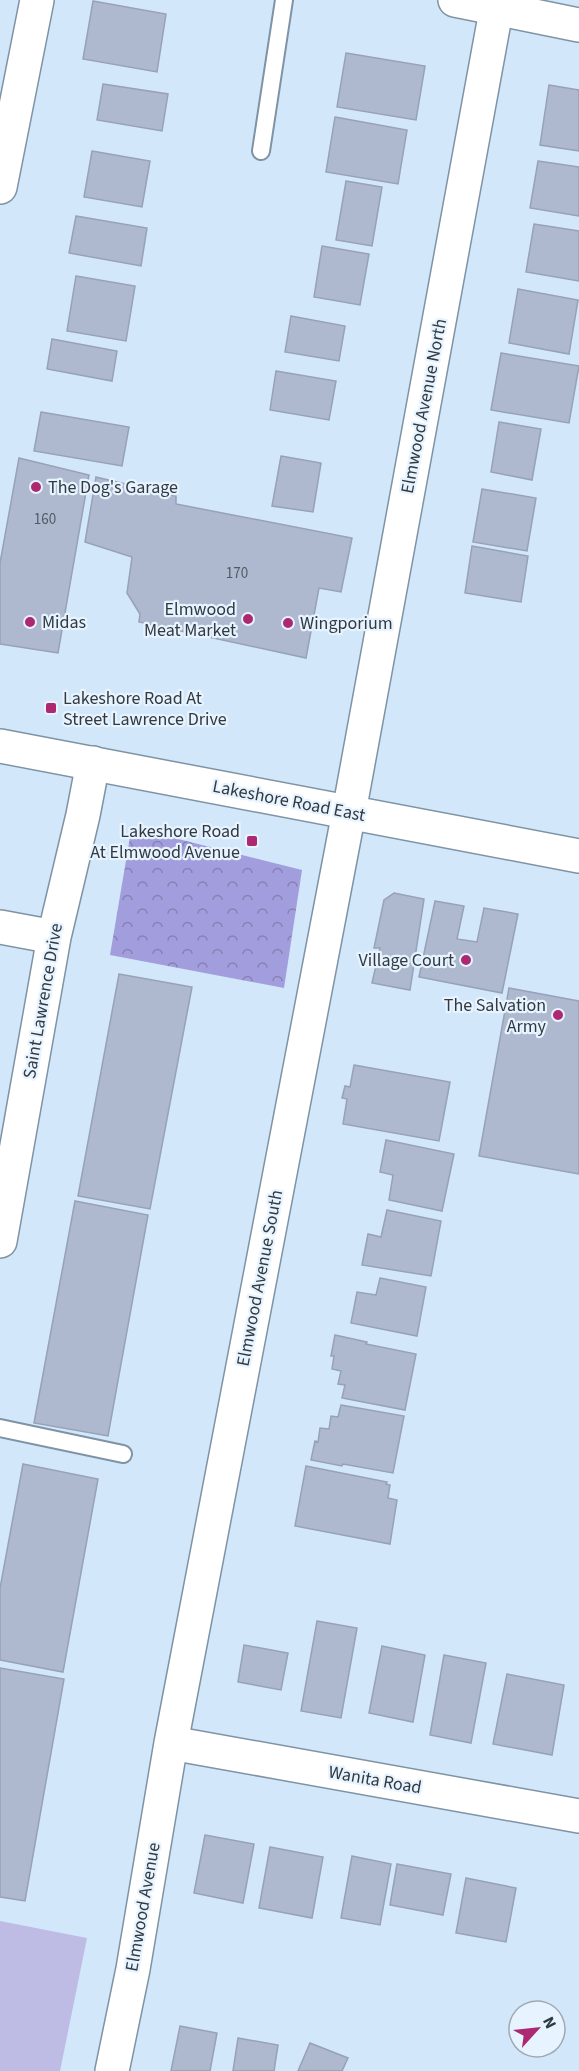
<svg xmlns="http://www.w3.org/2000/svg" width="579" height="2071" viewBox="0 0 579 2071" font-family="'Source Sans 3',sans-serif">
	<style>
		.forest { fill: url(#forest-crowns) }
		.green { fill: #bebce5 }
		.building { fill: #aeb8ce; stroke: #97a1b7; stroke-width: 1.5 }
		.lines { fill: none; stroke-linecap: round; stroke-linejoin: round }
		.service-casing { stroke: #7f93a4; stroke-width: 20 }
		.minor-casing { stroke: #7f93a4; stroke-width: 36 }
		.primary-casing { stroke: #7f93a4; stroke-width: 36 }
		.service { stroke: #fff; stroke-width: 16 }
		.minor { stroke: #fff; stroke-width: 33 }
		.primary { stroke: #fff; stroke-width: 33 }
		.poi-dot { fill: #ac2871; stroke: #e7f3ff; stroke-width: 2 }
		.labels { text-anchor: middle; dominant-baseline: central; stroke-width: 4.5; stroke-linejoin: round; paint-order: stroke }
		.number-label { font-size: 15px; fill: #515a64 }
		.street-label { font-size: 18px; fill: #323a41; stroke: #e7f3ff }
		.poi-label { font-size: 18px; fill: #323a41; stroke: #e7f3ff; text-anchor: start }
	</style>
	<defs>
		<pattern id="forest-crowns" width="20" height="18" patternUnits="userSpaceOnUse" patternTransform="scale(1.5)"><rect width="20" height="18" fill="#a29ddc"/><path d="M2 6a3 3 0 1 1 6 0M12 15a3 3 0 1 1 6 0" fill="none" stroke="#8581b4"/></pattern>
	</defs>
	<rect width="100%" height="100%" fill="#d2e7fa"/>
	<path class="forest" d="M158,834L302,870L284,988L110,955L130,837Z"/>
	<path class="green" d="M0,1921L87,1938L60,2071H0Z"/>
	<path class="building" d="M93,1L166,14L157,72L83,59Z
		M346,53L425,66L416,120L337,107Z
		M103,84L168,94L162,131L97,120Z
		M549,85L579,90V151L540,145Z
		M335,117L407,130L398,184L326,172Z
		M92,151L150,161L142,207L84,197Z
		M538,161L579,167V216L530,208Z
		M346,181L382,187L372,246L336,240Z
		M76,216L147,228L141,266L69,253Z
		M534,224L579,231V281L526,272Z
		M322,246L369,254L360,305L314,297Z
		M76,276L135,286L126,341L67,331Z
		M518,289L578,300L569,354L509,343Z
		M291,316L345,326L339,361L285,352Z
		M52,339L117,351L112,381L47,369Z
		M501,353L579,366L569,423L491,410Z
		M276,371L336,381L329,420L270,410Z
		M41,412L129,427L122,466L34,451Z
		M499,422L541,429L532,480L491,472Z
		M281,456L321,463L313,512L272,506Z
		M19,458L89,475L58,653L0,644V563Z
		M96,477L176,496V504L352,538L341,592L319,588L306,658L139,622L140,614L127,593L132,557L85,542Z
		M482,489L536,498L527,551L473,542Z
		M472,546L528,556L521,602L465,593Z
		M394,893L424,899L410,990L372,983L380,948H374L384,900Z
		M435,901L464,906L457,939L477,942L484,908L518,914L502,993L419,977Z
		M119,974L192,987L150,1209L78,1196Z
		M509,988L579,1001V1174L479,1156Z
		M354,1065L450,1082L439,1141L343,1124L347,1099L342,1098L345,1086L350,1087Z
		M386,1140L454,1154L442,1211L389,1200L393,1175L380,1172Z
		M75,1201L148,1215L108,1436L34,1423Z
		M387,1210L441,1221L431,1276L362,1265L368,1234L381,1237Z
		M380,1278L426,1287L417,1336L351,1323L357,1292L376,1295Z
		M335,1335L367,1342L366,1344L416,1354L405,1410L342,1398L345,1385L338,1384L341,1371L332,1369L334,1356H331Z
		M341,1405L404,1416L393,1473L343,1464L342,1466L311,1460L315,1441L318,1442L320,1428L329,1429L331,1416L338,1417Z
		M23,1464L98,1479L63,1672L0,1660V1588Z
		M306,1466L387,1482L386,1484L390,1485L388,1498L397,1500L390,1544L295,1526Z
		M317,1621L357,1628L341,1718L301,1711Z
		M244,1645L288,1653L281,1690L238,1682Z
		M382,1646L425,1655L413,1722L369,1713Z
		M444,1655L486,1663L471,1743L430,1735Z
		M0,1668L64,1679L25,1901L0,1897Z
		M507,1674L564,1685L552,1755L493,1744Z
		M205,1835L254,1844L243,1903L194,1893Z
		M270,1847L323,1857L312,1918L259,1908Z
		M352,1856L391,1864L380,1925L341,1918Z
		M397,1864L451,1874L443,1915L390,1905Z
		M466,1878L516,1888L506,1942L456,1933Z
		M180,2026L217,2033L210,2071H171Z
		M238,2038L278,2045L274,2071H233Z
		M310,2043L348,2058L342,2071H298Z"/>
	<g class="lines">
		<g class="service-casing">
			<path id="service" d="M261,151L284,0
				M0,1428L123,1454"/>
		</g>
		<g class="minor-casing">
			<path id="minor" d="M455,0L579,25
				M0,187L37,0
				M0,927L54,937
				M0,1241L54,937L83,815L93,763
				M171,1743L579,1816
				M112,2071L133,1969L171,1743L349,812L498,0"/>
		</g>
		<g class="primary-casing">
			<path id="primary" d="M0,746L579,856"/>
		</g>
		<use href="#service" class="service"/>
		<use href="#minor" class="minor"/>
		<use href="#primary" class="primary"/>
	</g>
	<g class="poi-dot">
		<circle cx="36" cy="487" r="6"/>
		<circle cx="248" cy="619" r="6"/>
		<circle cx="30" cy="622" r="6"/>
		<circle cx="288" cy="623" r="6"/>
		<rect x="45" y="702" width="12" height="12" rx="3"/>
		<rect x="246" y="835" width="12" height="12" rx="3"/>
		<circle cx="466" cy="960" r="6"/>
		<circle cx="558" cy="1015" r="6"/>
	</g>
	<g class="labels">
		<g class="number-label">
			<text x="45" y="519">160</text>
			<text x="237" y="573">170</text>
		</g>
		<g class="street-label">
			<text transform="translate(424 406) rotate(-79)">Elmwood Avenue North</text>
			<text transform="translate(289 801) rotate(11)">Lakeshore Road East</text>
			<text transform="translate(43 1001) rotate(-80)">Saint Lawrence Drive</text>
			<text transform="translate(260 1278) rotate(-79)">Elmwood Avenue South</text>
			<text transform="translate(375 1780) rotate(10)">Wanita Road</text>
			<text transform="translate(143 1907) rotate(-80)">Elmwood Avenue</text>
		</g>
		<g class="poi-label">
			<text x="48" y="487">The Dog's Garage</text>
			<text x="236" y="609" text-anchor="end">Elmwood<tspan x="236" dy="21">Meat Market</tspan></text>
			<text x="42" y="622">Midas</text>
			<text x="300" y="623">Wingporium</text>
			<text x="63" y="698">Lakeshore Road At<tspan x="63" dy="21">Street Lawrence Drive</tspan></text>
			<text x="240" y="831" text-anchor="end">Lakeshore Road<tspan x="240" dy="21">At Elmwood Avenue</tspan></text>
			<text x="454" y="960" text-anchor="end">Village Court</text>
			<text x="546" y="1005" text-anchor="end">The Salvation<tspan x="546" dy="21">Army</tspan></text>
		</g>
	</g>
	<g transform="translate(537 2029) rotate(63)"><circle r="28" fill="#e7f3ff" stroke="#9fa9b3" stroke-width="1.5"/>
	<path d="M0-4.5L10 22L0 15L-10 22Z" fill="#ac2871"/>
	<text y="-9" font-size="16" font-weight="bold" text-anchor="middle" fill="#323a41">N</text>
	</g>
</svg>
